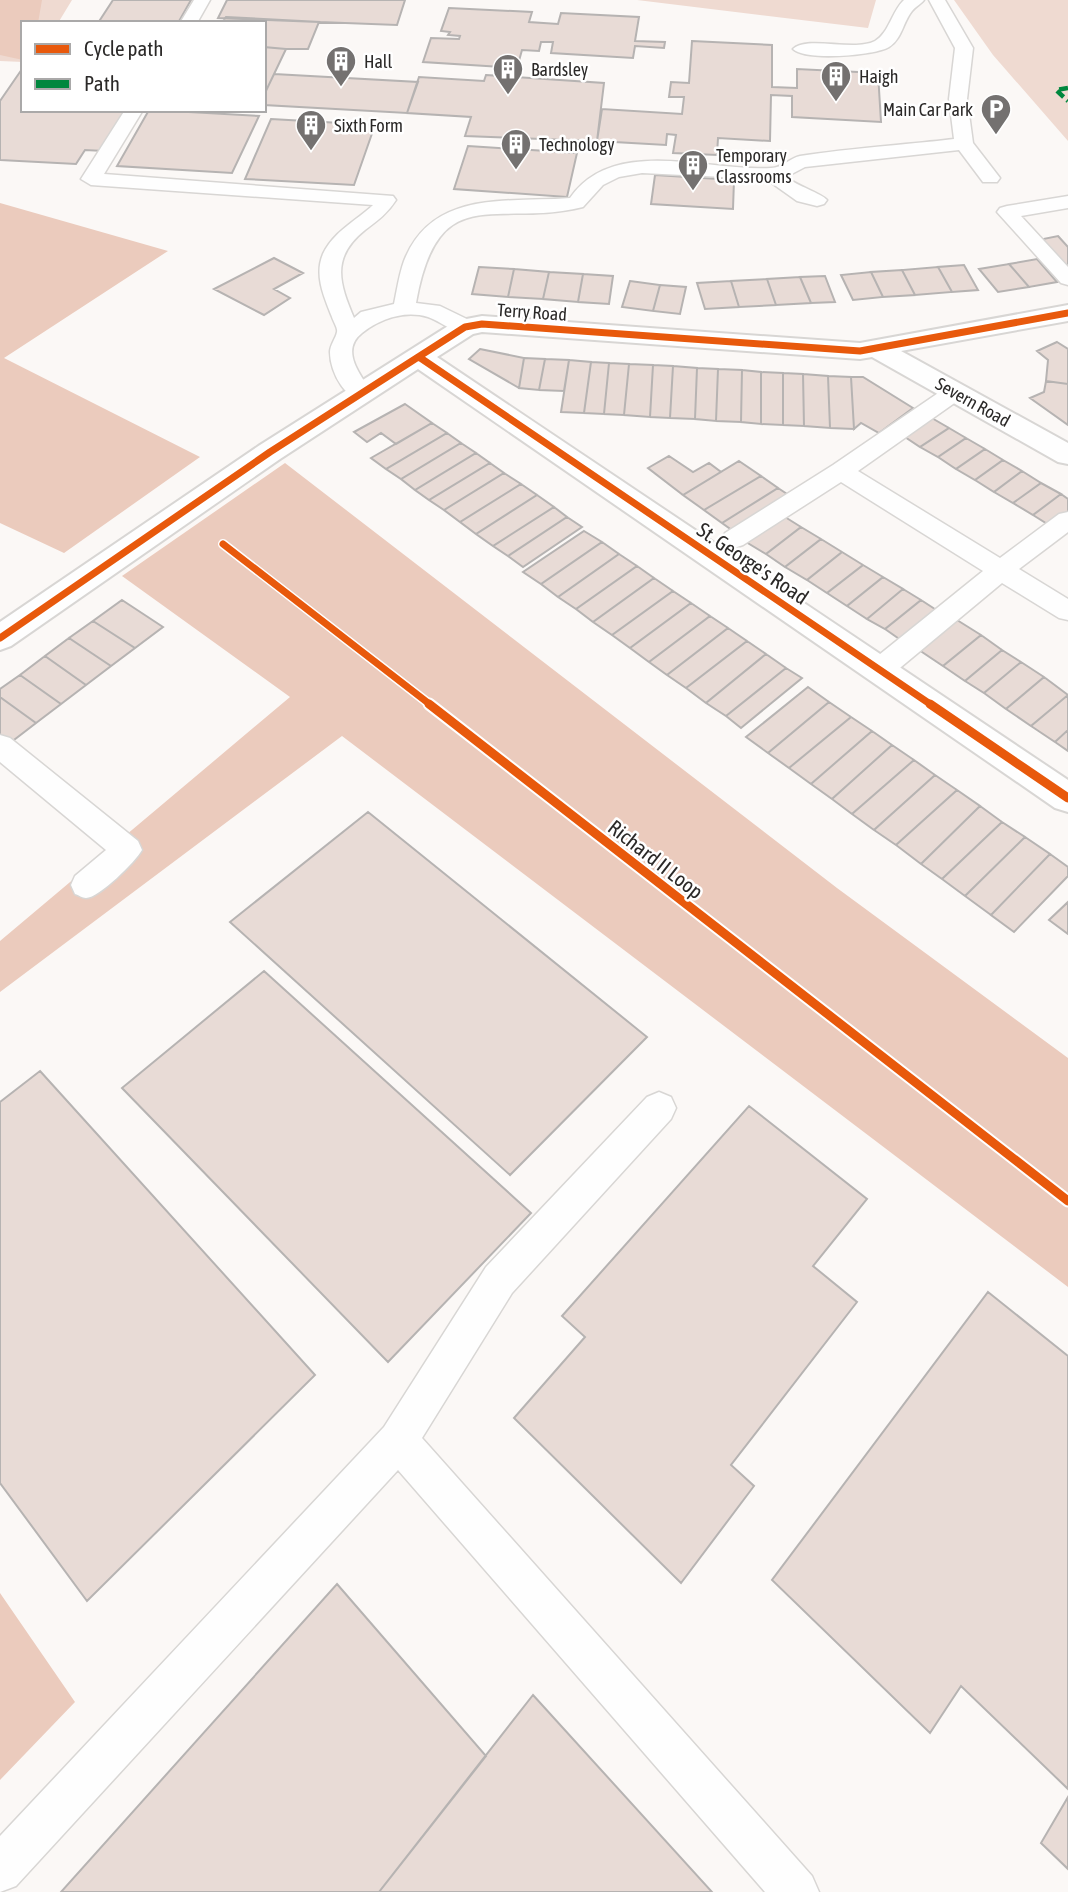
<svg xmlns="http://www.w3.org/2000/svg" width="1068" height="1892" viewBox="0 0 1068 1892" font-family="'Asap Condensed',sans-serif">
	<style>
		.green { fill: #efdad1 }
		.forest { fill: #ebcbbd }
		.building { fill: #e8dbd6; stroke: #b6b3b2; stroke-width: 2 }
		.lines { fill: none; stroke-linecap: round; stroke-linejoin: round }
		.service-casing { stroke: #d8d6d4; stroke-width: 3 }
		.minor-casing { stroke: #d8d6d4; stroke-width: 4 }
		.service { fill: #fefefe; fill-rule: evenodd }
		.minor { fill: #fefefe; fill-rule: evenodd }
		.quiet { stroke: #00873e; stroke-width: 4.5; stroke-dasharray: 9 4.5; stroke-linecap: butt }
		.cycleway-far1-casing { stroke: #fff; stroke-width: 10 }
		.cycleway-casing { stroke: #fff; stroke-width: 13 }
		.cycleway-far1 { stroke: #e8590c; stroke-width: 7 }
		.cycleway { stroke: #e8590c; stroke-width: 9 }
		.labels { text-anchor: middle; dominant-baseline: central; stroke-width: 5; stroke-linejoin: round; paint-order: stroke }
		.far-poi-label { font-size: 18px; fill: #2b2928; stroke: #fff; text-anchor: start }
		.far-street-label { font-size: 18px; fill: #2b2928; stroke: #fff }
		.street-label { font-size: 21px; fill: #2b2928; stroke: #fff }
	</style>
	<rect width="100%" height="100%" fill="#fbf8f6"/>
	<path class="green" d="M0,0H72L58,23H23V62L0,61Z
		M637,0H876L868,28Z
		M954,0H1068V141L993,55Z"/>
	<path class="forest" d="M0,0H42L38,23H23V60L0,55Z
		M0,203L168,251L4,358L200,457L64,553L0,523Z
		M285,463L837,888L1068,1058V1287L342,736L0,992V941L290,697L122,576Z
		M0,1593L75,1702L0,1780Z"/>
	<path class="building" d="M113,0H191L178,23H98Z
		M227,0H405L397,25L218,18Z
		M449,8L532,12L529,22L558,24L561,13L639,17L635,41L665,42L664,48L635,46L633,58L551,53L553,42H541L539,51L522,50L517,68L423,62L431,38L459,39L460,36L448,35L450,32L441,31Z
		M226,17L319,22L308,49H286L264,47V23H222Z
		M692,41L772,45V87L797,88V69L878,73L881,122L792,117V96L771,95L770,141L718,138L717,155L673,153L676,135L667,134L666,145L597,141L602,109L682,114L684,97H669L671,82L689,83Z
		M264,47L286,49L264,95Z
		M22,69L23,110H127L104,151L85,150L76,164L0,160V101Z
		M274,74L418,82L407,113L264,105V95Z
		M486,75L604,83L597,141L465,136L471,117L407,113L419,77L484,81Z
		M149,110H153L259,116L232,173L117,166Z
		M271,119L375,125L354,185L245,179Z
		M468,146L577,153L567,197L454,189Z
		M655,175L734,180L733,209L651,204Z
		M1058,236L1068,247V271L1038,240Z
		M274,258L303,273L274,289L290,298L264,315L214,289Z
		M1037,259L1057,282L1029,287L1009,264Z
		M1009,264L1029,287L998,292L979,269Z
		M964,265L978,290L952,292L938,267Z
		M479,267L514,269L508,297L472,294Z
		M938,267L952,292L915,295L902,270Z
		M514,269L549,272L543,299L508,297Z
		M902,270L915,295L883,297L871,272Z
		M549,272L583,274L578,302L543,299Z
		M871,272L883,297L853,300L841,275Z
		M583,274L613,276L609,304L578,302Z
		M825,276L835,302L811,303L800,277Z
		M800,277L811,303L776,305L767,279Z
		M767,279L776,305L739,307L731,281Z
		M630,281L660,285L653,311L622,307Z
		M731,281L739,307L705,309L697,283Z
		M660,285L686,287L680,314L653,311Z
		M1057,342L1068,349V384L1046,381L1048,360L1037,351Z
		M480,349L524,358L519,388L469,359Z
		M524,358L545,359L539,390L519,388Z
		M545,359L569,360L564,391L539,390Z
		M569,360L591,362L584,413L561,412Z
		M591,362L609,363L604,414L584,413Z
		M609,363L629,364L624,415L604,414Z
		M629,364L653,365L650,417L624,415Z
		M653,365L673,366L670,418L650,417Z
		M673,366L697,368L695,419L670,418Z
		M697,368L718,369L716,421L695,419Z
		M718,369L742,370L741,422L716,421Z
		M742,370L761,372V424L741,422Z
		M761,372L783,373V425L761,424Z
		M783,373L803,374L804,426L783,425Z
		M803,374L828,376L830,428L804,426Z
		M828,376L851,377L854,429L830,428Z
		M851,377H863L913,408L879,433L861,423L854,429Z
		M1046,381L1068,384V425L1030,398L1044,392Z
		M405,404L432,423L396,444L381,433L367,442L354,432Z
		M930,417L949,428L920,447L902,435Z
		M432,423L447,433L386,469L371,458Z
		M949,428L966,438L938,457L920,447Z
		M447,433L461,443L401,479L386,469Z
		M966,438L985,449L956,469L938,457Z
		M461,443L476,453L415,490L401,479Z
		M985,449L1003,460L975,480L956,469Z
		M476,453L490,463L429,500L415,490Z
		M669,456L693,472L709,463L721,472L683,495L648,468Z
		M1003,460L1022,471L994,492L975,480Z
		M739,461L761,476L704,510L683,495Z
		M490,463L504,473L444,510L429,500Z
		M1022,471L1041,483L1013,503L994,492Z
		M504,473L521,484L460,522L444,510Z
		M761,476L778,488L722,523L704,510Z
		M1041,483L1061,494L1033,515L1013,503Z
		M521,484L537,495L476,534L460,522Z
		M778,488L793,498L736,533L722,523Z
		M1061,494L1068,499V511L1049,525L1033,515Z
		M537,495L554,507L493,546L476,534Z
		M554,507L567,517L508,556L493,546Z
		M777,512L801,527L766,554L741,539Z
		M567,517L582,527L523,567L508,556Z
		M801,527L821,539L785,567L766,554Z
		M584,531L602,542L541,584L523,572Z
		M821,539L842,552L807,580L785,567Z
		M602,542L619,554L558,597L541,584Z
		M842,552L863,565L827,593L807,580Z
		M619,554L637,566L576,609L558,597Z
		M863,565L883,577L847,606L827,593Z
		M637,566L654,578L593,622L576,609Z
		M883,577L903,589L867,619L847,606Z
		M654,578L673,591L612,635L593,622Z
		M903,589L921,600L885,629L867,619Z
		M673,591L691,603L630,648L612,635Z
		M122,600L163,627L135,648L93,621Z
		M921,600L941,613L905,643L885,629Z
		M691,603L710,616L649,662L630,648Z
		M710,616L728,628L667,675L649,662Z
		M957,620L981,635L943,666L919,650Z
		M93,621L135,648L111,666L69,638Z
		M728,628L747,641L686,688L667,675Z
		M981,635L1002,650L965,681L943,666Z
		M69,638L111,666L86,685L45,656Z
		M747,641L766,654L706,703L686,688Z
		M1002,650L1021,662L984,693L965,681Z
		M766,654L786,668L726,716L706,703Z
		M45,656L86,685L61,704L20,675Z
		M1021,662L1044,677L1006,709L984,693Z
		M786,668L802,678L741,728L726,716Z
		M20,675L61,704L36,723L0,697V689Z
		M1044,677L1068,695L1031,726L1006,709Z
		M808,687L829,702L768,753L746,737Z
		M1068,695V730L1055,742L1031,726Z
		M0,697L36,723L10,743L0,736Z
		M829,702L851,717L789,768L768,753Z
		M851,717L872,731L811,784L789,768Z
		M1068,730V751L1055,742Z
		M872,731L892,745L832,799L811,784Z
		M892,745L914,760L852,814L832,799Z
		M914,760L935,775L874,830L852,814Z
		M935,775L957,790L896,845L874,830Z
		M957,790L980,806L921,864L896,845Z
		M980,806L1002,822L942,879L921,864Z
		M368,812L647,1037L510,1175L230,922Z
		M1002,822L1025,837L965,896L942,879Z
		M1025,837L1050,854L991,915L965,896Z
		M1050,854L1068,867V876L1014,932L991,915Z
		M1068,902V934L1049,920Z
		M264,971L531,1213L388,1362L122,1088Z
		M40,1071L315,1375L87,1601L0,1483V1102Z
		M749,1106L867,1199L813,1266L857,1302L731,1465L754,1486L681,1583L514,1418L585,1337L562,1316Z
		M988,1292L1068,1356V1789L961,1686L930,1733L772,1580Z
		M337,1584L486,1756L379,1892H61Z
		M533,1695L712,1892H379Z
		M1068,1797V1869L1041,1843Z"/>
	<g class="lines">
		<g class="service-casing">
			<path id="service" d="M194,0H210L197,23H180Z
				M904,0H924C921,4 916,6 912,11C903,22 902,39 889,47C874,56 805,61 793,49C807,35 854,52 875,41C889,33 892,11 904,0Z
				M929,0H945L973,48L967,99L973,143L1000,178L997,182H983L959,150L805,167L786,177C797,186 821,193 827,200L824,204L817,206L797,201L766,179L642,173L619,177L603,185L583,207C496,229 438,177 416,303L440,306L473,322L476,327L473,332C455,336 443,322 428,317C404,310 380,319 362,333C339,351 362,377 373,394L370,399C347,405 330,373 330,352C330,345 336,338 337,332C338,328 333,321 332,317C324,297 314,275 323,254C334,231 356,221 373,205L91,185L81,179L125,110H143L104,174L393,196L396,200C387,214 377,221 365,230C331,257 339,283 354,318L361,312L394,304C397,290 399,275 404,261C432,189 508,203 570,198C614,135 708,172 771,168C782,168 790,158 800,156C851,148 903,145 954,139L949,99L955,48Z
				M1068,196V208L1021,216L1068,267V285L1061,283L997,212L1000,208L1007,206Z
				M955,385L963,387L966,392L963,397L858,471L1000,558L1059,514L1068,512V532L1019,569L1068,599V620L1059,618L1002,583L889,677L879,680L869,677L865,670L869,663L983,571L841,482L743,545L734,548L725,545L721,539L725,533L833,465L947,387Z
				M0,735L10,738L138,841L142,850C136,861 99,898 86,898C82,898 79,895 75,894L71,885L75,876L106,850L0,762Z
				M659,1092L671,1097L676,1108L671,1119L512,1293L422,1438L812,1876L819,1892H765L398,1470L16,1886L0,1892V1836L384,1427L486,1267L647,1097Z"/>
		</g>
		<g class="minor-casing">
			<path id="minor" d="M1068,305V321L901,351L1068,443V464L1058,462L872,357L860,359L482,332L473,334L437,357L1068,780V812L1055,808L418,369L280,459L11,646L0,650V622L260,445L456,321L482,316L860,343Z"/>
		</g>
		<use href="#service" class="service"/>
		<use href="#minor" class="minor"/>
		<path class="quiet" d="M1068,88L1056,90L1068,101"/>
		<g class="cycleway-far1-casing">
			<path id="cycleway-far1" d="M419,357L933,706
				M223,544L432,706
				M0,638L270,452L465,327L482,324L860,351L1068,313"/>
		</g>
		<g class="cycleway-casing">
			<path id="cycleway" d="M429,704L1068,1201
				M930,704L1068,798"/>
		</g>
		<use href="#cycleway-far1" class="cycleway-far1"/>
		<use href="#cycleway" class="cycleway"/>
	</g>
	<defs>
		<g id="building-pin" transform="scale(1.575)"><path d="M0 17L-7.5 6A9.5 9.5 0 1 1 7.5 6Z" fill="#747170" stroke="#fff"/><path d="M-4-6H4V6H1V3H-1V6H-4ZM-2.5-4.3h1.7v1.8h-1.7ZM.8-4.3h1.7v1.8H.8ZM-2.5-1h1.7V.8h-1.7ZM.8-1h1.7V.8H.8Z" fill="#fff"/></g>
		<g id="parking-pin" transform="scale(1.575)"><path d="M0 17L-7.5 6A9.5 9.5 0 1 1 7.5 6Z" fill="#747170" stroke="#fff"/><path d="M-3.5-5.5H1a3.5 3.5 0 0 1 0 7H-1V5.5H-3.5ZM-1-3.4V-.6H.8a1.4 1.4 0 0 0 0-2.8Z" fill="#fff"/></g>
	</defs>
	<g fill-rule="evenodd">
		<use href="#building-pin" x="341" y="61"/>
		<use href="#building-pin" x="508" y="69"/>
		<use href="#building-pin" x="836" y="76"/>
		<use href="#parking-pin" x="996" y="109"/>
		<use href="#building-pin" x="311" y="125"/>
		<use href="#building-pin" x="516" y="144"/>
		<use href="#building-pin" x="693" y="165"/>
	</g>
	<g class="labels">
		<g class="far-poi-label">
			<text x="364" y="61">Hall</text>
			<text x="531" y="69">Bardsley</text>
			<text x="859" y="76">Haigh</text>
			<text x="973" y="109" text-anchor="end">Main Car Park</text>
			<text x="334" y="125">Sixth Form</text>
			<text x="539" y="144">Technology</text>
			<text x="716" y="155">Temporary<tspan x="716" dy="21">Classrooms</tspan></text>
		</g>
		<g class="far-street-label">
			<text transform="translate(532 312) rotate(4)">Terry Road</text>
			<text transform="translate(973 402) rotate(29)">Severn Road</text>
		</g>
		<g class="street-label">
			<text transform="translate(753 563) rotate(34)">St. George's Road</text>
			<text transform="translate(656 859) rotate(38)">Richard II Loop</text>
		</g>
	</g>
	<rect x="21" y="21" width="245" height="91" fill="#ffffff" stroke="#aaa9a9" stroke-width="2"/>
	<rect x="35" y="44" width="35" height="10" fill="#e8590c" stroke="#aaa9a9" stroke-width="2"/>
	<text x="84" y="56" font-size="21" fill="#2b2928">Cycle path</text>
	<rect x="35" y="79" width="35" height="10" fill="#00873e" stroke="#aaa9a9" stroke-width="2"/>
	<text x="84" y="91" font-size="21" fill="#2b2928">Path</text>
</svg>
